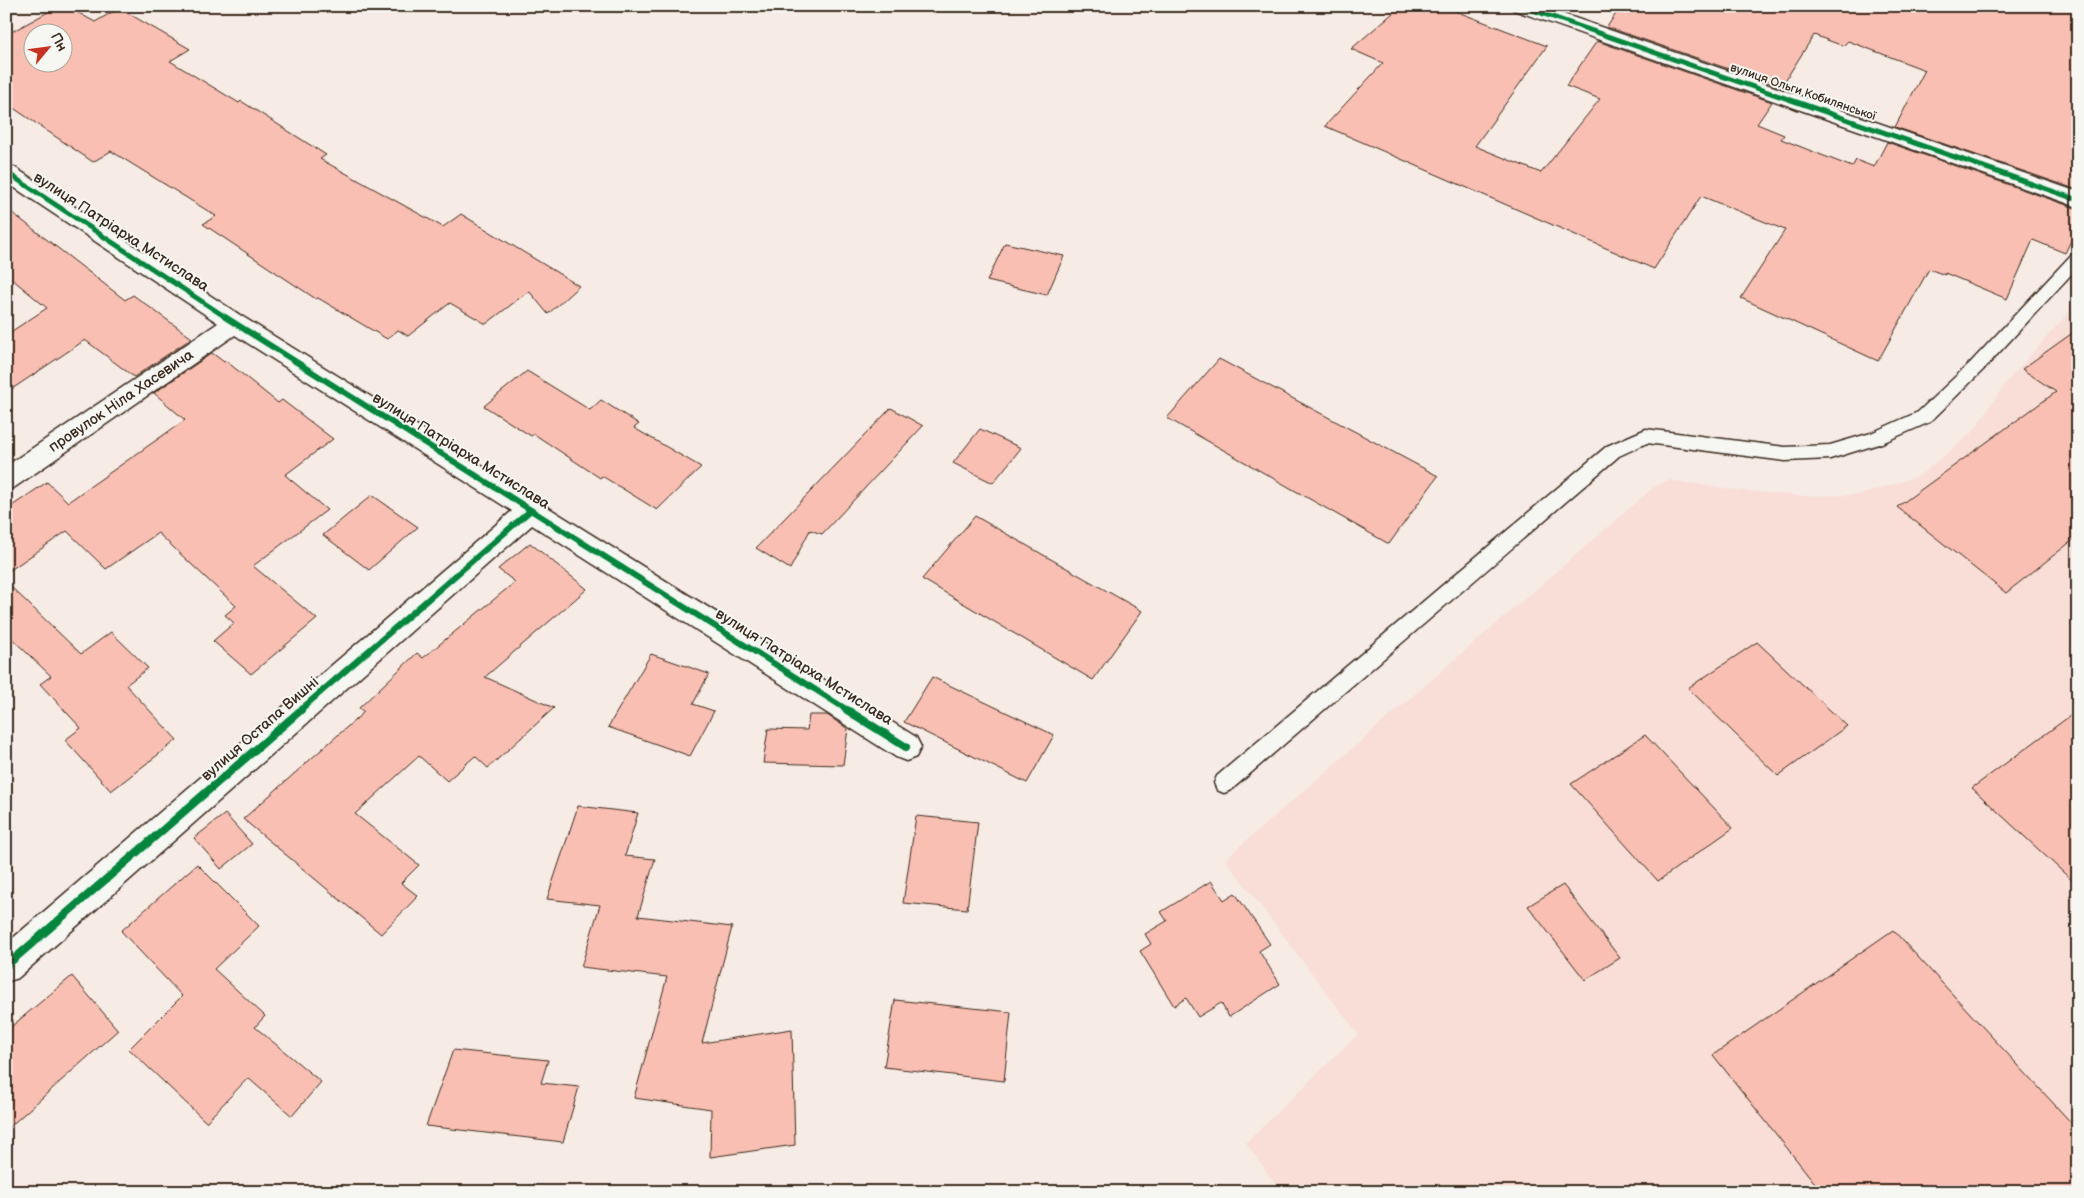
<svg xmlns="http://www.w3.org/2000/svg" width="2084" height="1198" viewBox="0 0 2084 1198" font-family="'Balsamiq Sans',sans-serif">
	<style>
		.built { fill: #f8ded6 }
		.building { fill: #f9bfb2; stroke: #3b2a1e; fill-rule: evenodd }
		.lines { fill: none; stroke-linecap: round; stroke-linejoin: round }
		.lane-casing { stroke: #3b2a1e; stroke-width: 3 }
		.street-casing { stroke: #3b2a1e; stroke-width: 3 }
		.lane { fill: #f6f6f2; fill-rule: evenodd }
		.street { fill: #f6f6f2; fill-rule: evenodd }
		.cycleway-far2-casing { stroke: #f6f6f2; stroke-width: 8 }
		.cycleway-far1-casing { stroke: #f6f6f2; stroke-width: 9 }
		.cycleway-casing { stroke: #f6f6f2; stroke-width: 11 }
		.cycleway-far2 { stroke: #00873e; stroke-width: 5 }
		.cycleway-far1 { stroke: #00873e; stroke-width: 6 }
		.cycleway { stroke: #00873e; stroke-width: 8 }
		.labels { text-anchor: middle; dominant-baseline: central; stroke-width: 4; stroke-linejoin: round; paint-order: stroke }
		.far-street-label { font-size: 12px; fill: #3b2a1e; stroke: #f6f6f2 }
		.street-label { font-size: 15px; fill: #3b2a1e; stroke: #f6f6f2 }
	</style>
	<rect width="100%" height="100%" fill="#f7ebe5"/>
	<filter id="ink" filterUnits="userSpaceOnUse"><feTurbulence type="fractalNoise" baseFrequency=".02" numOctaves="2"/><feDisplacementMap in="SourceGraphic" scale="10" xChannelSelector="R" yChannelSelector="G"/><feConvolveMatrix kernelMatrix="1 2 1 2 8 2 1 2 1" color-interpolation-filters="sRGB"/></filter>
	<g filter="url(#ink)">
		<path class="built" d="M2078,302V1192H1281L1246,1143L1358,1034L1225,859L1654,487L1669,480L1735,490L1800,496L1859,495L1919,476L1972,433L2005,384Z"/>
		<path class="building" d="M59,6H66L95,22L119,8L190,49L170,61L239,103L241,101L326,155L320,159L443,227L461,214L579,286L548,314L529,291L486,324L450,303L408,336L398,330L387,339L318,298L316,299L203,224L216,216L111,151L93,162L6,103V35ZM32,32H62V62H32Z
			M1401,6H1442L1547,46L1475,146L1541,173L1600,99L1566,86L1597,41L1772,102L1757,124L1784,135L1781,139L1852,167L1856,160L1874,167L1887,142L2078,209V226L2065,253L2033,240L2007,299L1945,273V275L1929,269L1878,361L1741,298L1785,230L1701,196L1654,269L1325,126L1383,63L1351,49Z
			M1621,6H2078V190L1895,127L1925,70L1848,41L1843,46L1814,35L1781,87L1607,27Z
			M6,208L125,300L133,295L192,338L134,377L85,340L6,393V335L47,308L6,274Z
			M1005,243L1064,256L1047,295L987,281Z
			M2078,329V536L2006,593L1897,507L2056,392L2022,369Z
			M212,353L224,362L226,361L278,403L282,400L333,439L285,475L327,510L253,566L317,619L251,674L213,641L234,623L225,615L236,606L158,533L106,569L67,531L6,573V510L47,482L68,502L185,420L154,393Z
			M1219,359L1438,476L1389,544L1167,418Z
			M527,371L590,410L601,400L639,424L634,428L701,467L657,510L602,476L600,478L534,434L531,436L484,406Z
			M891,408L923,426L822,534L810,530L790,569L756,548Z
			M980,429L1021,448L993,483L953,463Z
			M372,495L418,527L369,570L323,535Z
			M975,516L1142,611L1093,680L922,579Z
			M530,543L587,589L485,677L554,708L488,768L475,756L447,781L419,756L355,814L419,865L401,883L418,896L381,934L243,819L364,712L359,708L417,653L423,658L515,582L498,569Z
			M6,582L81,654L111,632L148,668L126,685L177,740L111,791L65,740L81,728L40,684L51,676L6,633Z
			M1757,642L1847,726L1778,776L1688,688Z
			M651,654L709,674L693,704L714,711L690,756L608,727Z
			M932,677L1054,735L1027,783L904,722Z
			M2078,710V886L1972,788Z
			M809,715H827L848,729L843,765L763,763L768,729L807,730Z
			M1645,735L1733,828L1658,881L1571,784Z
			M578,806L638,813L625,856L655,859L638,916L732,927L702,1043L792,1029L795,1145L710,1157L711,1109L634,1098L667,977L581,967L600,905L547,899Z
			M225,814L252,844L221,869L194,838Z
			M916,816L978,822L967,909L903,903Z
			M197,864L259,926L214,969L265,1016L255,1027L321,1082L292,1116L248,1078L206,1122L129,1049L182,996L121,931Z
			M1211,881L1224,900L1235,893L1270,944L1259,951L1280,984L1229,1017L1221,1003L1198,1017L1186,998L1174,1006L1140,951L1151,944L1145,934L1167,921L1161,912Z
			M1563,885L1620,958L1585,980L1528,906Z
			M1893,930L2078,1130V1192H1822L1713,1055Z
			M72,976L118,1030L6,1130V1031Z
			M895,1000L1011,1012L1004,1081L884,1067Z
			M453,1050L548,1060L541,1083L579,1087L563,1142L426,1126Z"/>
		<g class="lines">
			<g class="lane-casing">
				<path id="lane" d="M2078,252V267L1983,370L1930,422L1882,443L1830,459L1785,461L1647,443L1619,456L1231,790L1224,793L1217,790L1214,783L1217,776L1607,446L1646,429L1785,447L1830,445L1871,433L1918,412L1971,362L2073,253Z"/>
			</g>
			<g class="street-casing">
				<path id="street" d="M1512,6H1540L2078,192V207L1514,10Z
					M6,165L14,167L243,317L916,737L921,747L916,757L906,761L896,757L532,525L18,978L6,982V944L512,511L235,335L15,487L6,490V466L218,323L6,182Z"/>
			</g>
			<use href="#lane" class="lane"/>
			<use href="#street" class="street"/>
			<g class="cycleway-far2-casing">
				<path id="cycleway-far2" d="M1521,6L2078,200
					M6,172L227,318"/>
			</g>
			<g class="cycleway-far1-casing">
				<path id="cycleway-far1" d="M225,317L849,711
					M299,711L531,510"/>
			</g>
			<g class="cycleway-casing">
				<path id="cycleway" d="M847,710L906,747
					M6,966L301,710"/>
			</g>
			<use href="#cycleway-far2" class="cycleway-far2"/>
			<use href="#cycleway-far1" class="cycleway-far1"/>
			<use href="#cycleway" class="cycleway"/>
		</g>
	</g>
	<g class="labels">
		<g class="far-street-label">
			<text transform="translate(1803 92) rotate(19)">вулиця Ольги Кобилянської</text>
		</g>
		<g class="street-label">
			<text transform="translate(121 232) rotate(33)">вулиця Патріарха Мстислава</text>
			<text transform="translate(121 401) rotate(-34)">провулок Ніла Хасевича</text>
			<text transform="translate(461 451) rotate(32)">вулиця Патріарха Мстислава</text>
			<text transform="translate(804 667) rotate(32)">вулиця Патріарха Мстислава</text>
			<text transform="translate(260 729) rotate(-41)">вулиця Остапа Вишні</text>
		</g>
	</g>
	<rect width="2084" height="1198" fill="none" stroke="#f6f6f2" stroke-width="25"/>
	<rect x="12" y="12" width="2059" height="1173" fill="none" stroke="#3b2a1e" stroke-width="2" filter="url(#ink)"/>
	<g transform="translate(48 48) rotate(61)"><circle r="24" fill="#f6f6f2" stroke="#aba49d"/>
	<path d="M0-4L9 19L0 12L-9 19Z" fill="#c8321e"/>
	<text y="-8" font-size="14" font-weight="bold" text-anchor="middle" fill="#3b2a1e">Пн</text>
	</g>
</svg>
